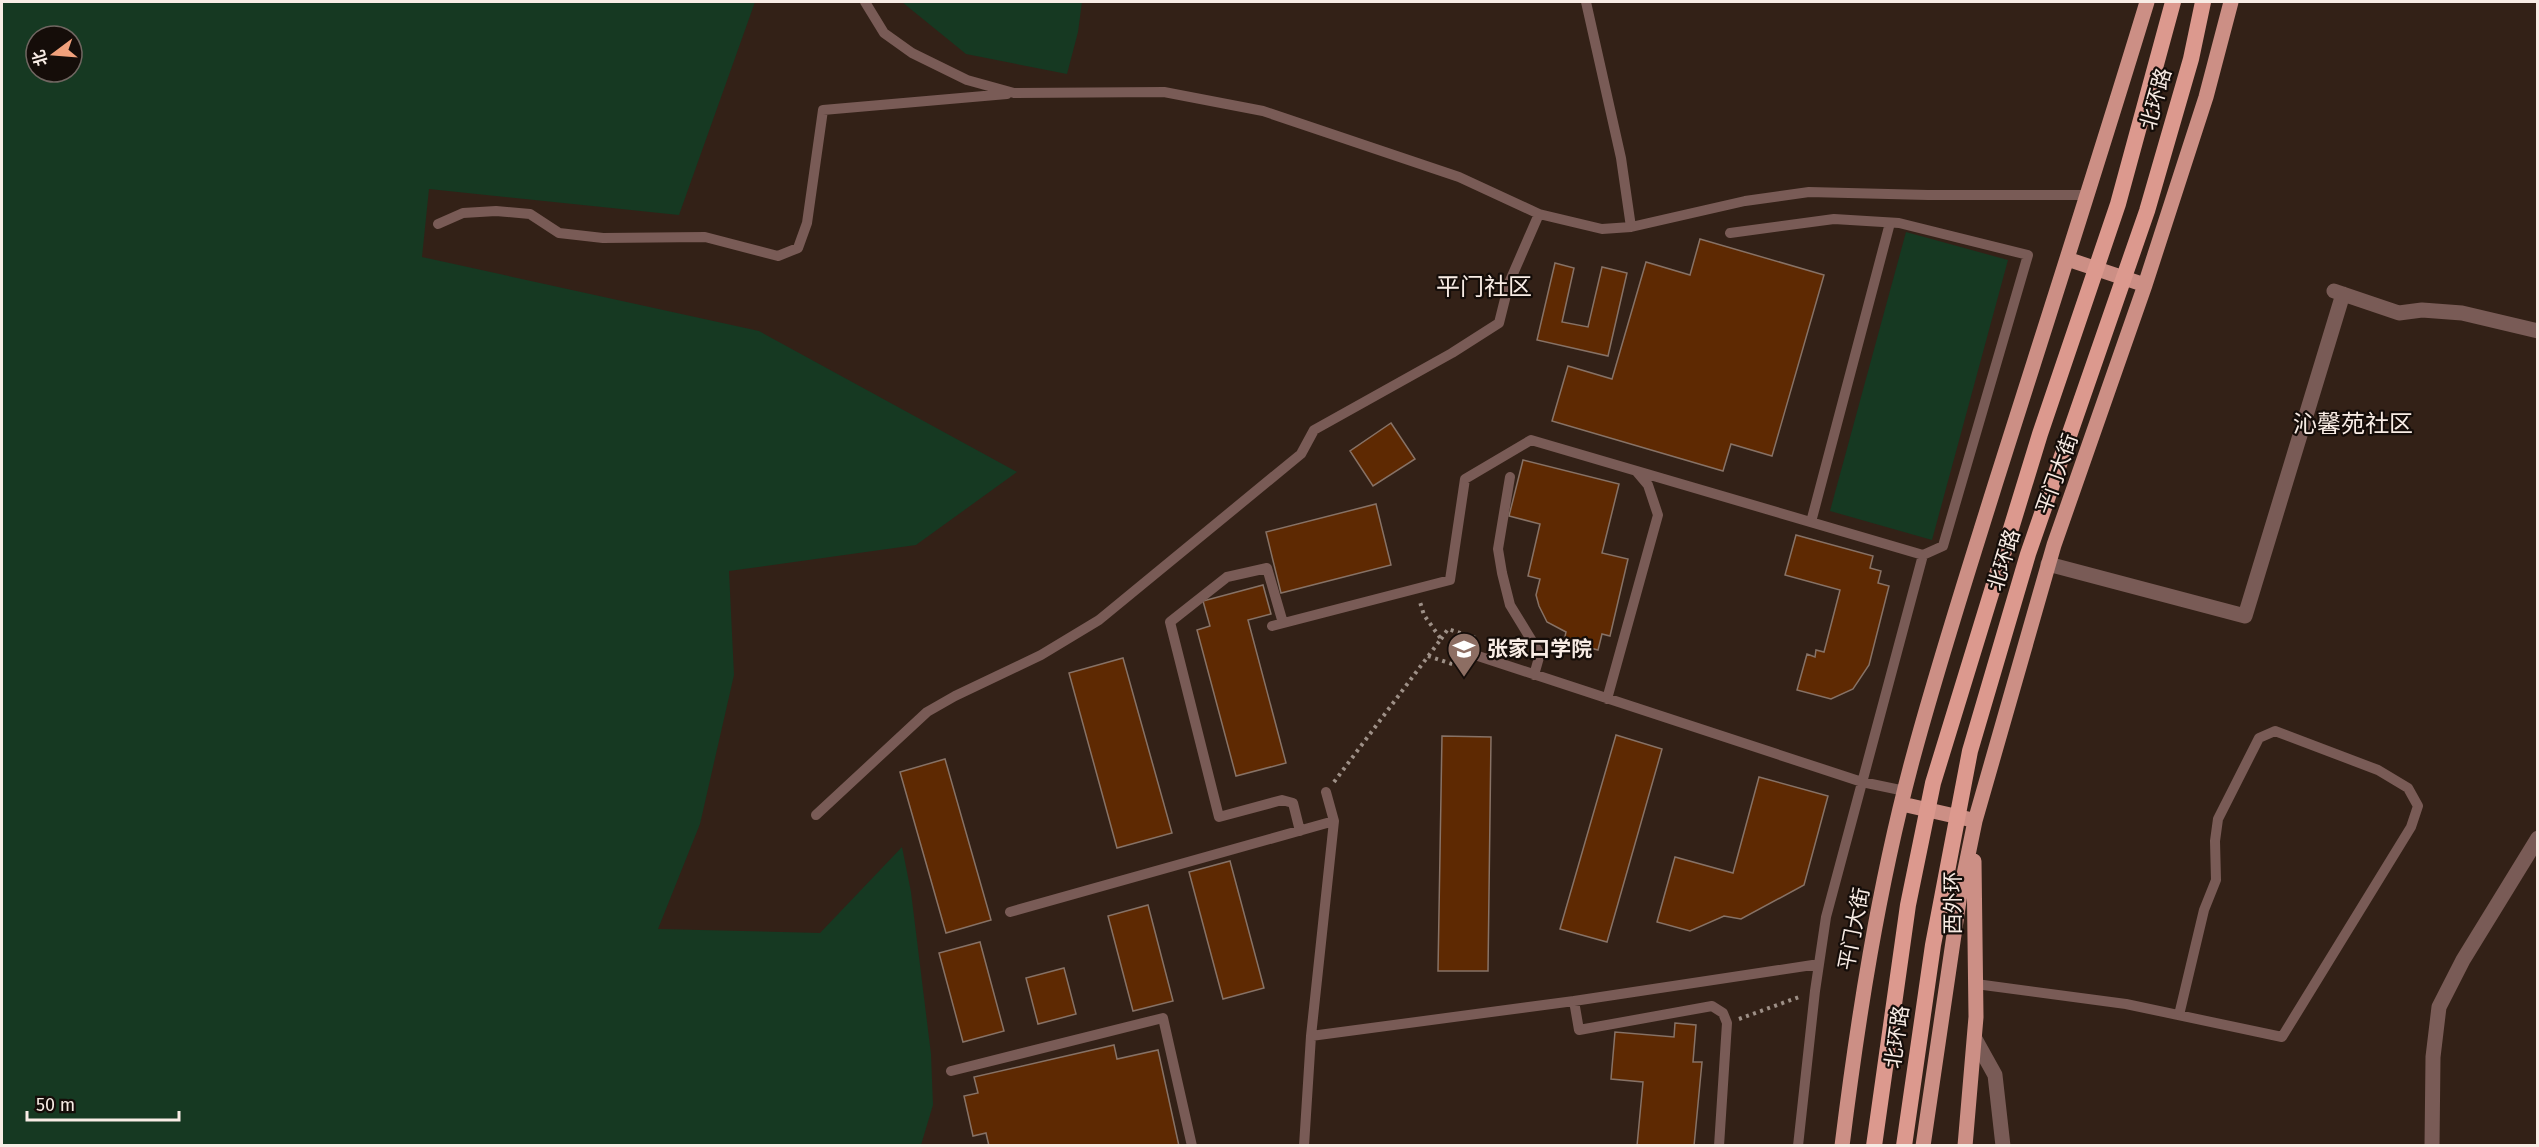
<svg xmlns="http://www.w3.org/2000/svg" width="2539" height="1147" viewBox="0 0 2539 1147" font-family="'Fira Sans','Noto Sans SC',sans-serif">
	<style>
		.green { fill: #163922; fill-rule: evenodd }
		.building { fill: #5e2902; stroke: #877266; stroke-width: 1.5 }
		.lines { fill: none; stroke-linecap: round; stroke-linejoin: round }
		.path { stroke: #9e9087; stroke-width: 4; stroke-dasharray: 3 4.5; stroke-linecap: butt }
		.service { stroke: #795b56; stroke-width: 10 }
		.minor { stroke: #795b56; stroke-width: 15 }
		.primary { stroke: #cc8f85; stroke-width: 15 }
		.trunk { stroke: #dc998e; stroke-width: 16 }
		.labels { text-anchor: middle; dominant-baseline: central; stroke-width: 4.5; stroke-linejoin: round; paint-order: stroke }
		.street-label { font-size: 21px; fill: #f8ece5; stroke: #150d09 }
		.poi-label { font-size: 21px; font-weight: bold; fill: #f8ece5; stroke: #150d09; text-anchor: start }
		.quarter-label { font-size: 24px; fill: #f8ece5; stroke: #150d09 }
	</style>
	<rect width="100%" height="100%" fill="#332117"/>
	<path class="green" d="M2,2H755L679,215L429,189L422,257L759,331L1017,472L916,545L729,571L734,675L700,824L658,929L820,933L902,847L911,892L931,1054L933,1105L921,1145H2ZM36,36H72V72H36Z
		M902,2H1082L1078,32L1067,74L966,54Z
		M1906,232L2008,260L1932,540L1830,511Z"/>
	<path class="building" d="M1700,239L1824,275L1772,456L1731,444L1723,471L1552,421L1568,366L1612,379L1646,262L1690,275Z
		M1555,263L1574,268L1562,322L1588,327L1602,267L1627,273L1608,356L1537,340Z
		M1391,423L1415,459L1373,486L1350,451Z
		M1523,460L1619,484L1602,553L1628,559L1610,636L1602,634L1598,650L1564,641L1566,632L1547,622L1539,606L1536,595L1540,579L1528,576L1540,524L1509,516Z
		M1376,504L1391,565L1281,593L1266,532Z
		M1796,535L1873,556L1870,568L1881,571L1878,583L1889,586L1869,665L1853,689L1831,699L1797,690L1807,654L1815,657L1816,650L1824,652L1840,590L1785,575Z
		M1263,585L1271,614L1248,620L1286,763L1236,776L1197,630L1210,626L1203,601Z
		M1123,658L1172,833L1117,848L1069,673Z
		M1616,735L1662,749L1607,942L1560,929Z
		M1442,736L1491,737L1488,971H1438Z
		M945,759L991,920L946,933L900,772Z
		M1759,777L1828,796L1804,885L1741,919L1724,916L1690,931L1657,922L1675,857L1733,873Z
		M1230,861L1264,988L1223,999L1189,872Z
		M1148,905L1173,1001L1133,1011L1108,916Z
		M980,942L1004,1031L963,1042L939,953Z
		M1064,968L1076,1014L1038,1024L1026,978Z
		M1675,1023L1696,1025L1693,1062H1702L1694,1146H1637L1643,1082L1611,1079L1615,1032L1674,1037Z
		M1114,1045L1117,1059L1158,1050L1179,1146H989L986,1133L973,1136L964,1096L978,1093L974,1077Z"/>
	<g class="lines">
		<path class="path" d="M1441,639L1448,629L1479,639
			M1428,656L1467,669
			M1334,782L1441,639L1424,615L1420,602
			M1739,1019L1799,997"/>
		<path class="service" d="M865,2L884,33L912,53L967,80L1014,93L1164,92L1263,111L1459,177L1539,214
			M1586,2L1621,158L1631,227
			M438,224L463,213L496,211L530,214L559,233L603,238L705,237L778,256L798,248L807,223L823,110L1007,94
			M1510,477L1498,549L1502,573L1510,605L1540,654L1534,675
			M1811,522L1890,223
			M1283,623L1267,568L1227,577L1170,622L1219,817L1282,800L1293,803L1300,831
			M1272,626L1450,580L1465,479L1531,440L1923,555L1943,546L2028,255L1899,223L1834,219L1730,233
			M1475,655L1862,782L1905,791
			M1607,699L1658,515L1648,485L1637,472
			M816,815L927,712L955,696L1041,655L1099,620L1301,454L1314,430L1452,353L1499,323L1509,283L1539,214L1602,229L1631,227L1745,201L1809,192L1928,195H2089
			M1010,912L1334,821
			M1976,984L2126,1004L2282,1037L2411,827L2418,806L2408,788L2378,770L2275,731L2259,738L2218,819L2215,841L2216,880L2204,910L2179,1015
			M1574,1001L1579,1030L1712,1006L1723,1013L1727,1023L1719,1146
			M1311,1036L1574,1001L1819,964
			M951,1071L1163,1018L1192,1146
			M1304,1146L1311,1036L1334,821L1326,792
			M1798,1146L1815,991L1826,917L1923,555"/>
		<path class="minor" d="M2334,291L2399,313L2422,310L2462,313L2538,331
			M2048,564L2245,616L2343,294
			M1975,1039L1995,1075L2003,1146
			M2432,1146L2433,1057L2439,1007L2463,960L2538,838"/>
		<path class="primary" d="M2067,259L2145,285
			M1902,804L1968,819
			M1842,1146C1858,1017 1878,890 1911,765C1936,671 1966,578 1995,485C2046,324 2098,163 2147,2
			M1923,1146L1960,894L1975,821L2054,545L2145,285L2206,97L2231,2
			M1965,1146L1976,1017L1974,861"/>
		<path class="trunk" d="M1874,1146L1908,905L1933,783L2040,434L2118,204L2173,2
			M1904,1146L1933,945L1970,751L2028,554L2147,211L2191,59L2203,2"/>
	</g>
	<defs>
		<g id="university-pin" transform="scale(1.725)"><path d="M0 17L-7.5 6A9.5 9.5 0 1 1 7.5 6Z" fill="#8d6e63" stroke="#150d09"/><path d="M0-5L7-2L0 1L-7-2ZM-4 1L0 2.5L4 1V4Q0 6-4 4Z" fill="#fff"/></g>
	</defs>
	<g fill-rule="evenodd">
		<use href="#university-pin" x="1464" y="649"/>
	</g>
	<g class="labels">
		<g class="street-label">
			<text transform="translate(2156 99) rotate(-74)">北环路</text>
			<text transform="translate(2057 474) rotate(-70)">平门大街</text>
			<text transform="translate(2004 560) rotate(-73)">北环路</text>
			<text transform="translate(1953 903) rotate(-90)">西外环</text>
			<text transform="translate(1854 929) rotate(-79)">平门大街</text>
			<text transform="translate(1897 1037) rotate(-82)">北环路</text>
		</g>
		<g class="poi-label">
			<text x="1487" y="649">张家口学院</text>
		</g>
		<g class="quarter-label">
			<text x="1484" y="287">平门社区</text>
			<text x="2353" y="424">沁馨苑社区</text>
		</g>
	</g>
	<rect width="2539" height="1147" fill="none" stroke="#f8ece5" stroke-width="6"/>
	<g transform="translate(54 54) rotate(254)"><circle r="28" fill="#150d09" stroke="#706661" stroke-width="1.5"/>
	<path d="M0-4.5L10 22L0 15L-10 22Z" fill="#f1a17c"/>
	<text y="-9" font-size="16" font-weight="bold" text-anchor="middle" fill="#f8ece5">北</text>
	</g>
	<path d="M27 1111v9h152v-9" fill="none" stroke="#f8ece5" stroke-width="3"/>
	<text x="36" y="1111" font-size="18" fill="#f8ece5" stroke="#150d09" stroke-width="4.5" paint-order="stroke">50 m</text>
</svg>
